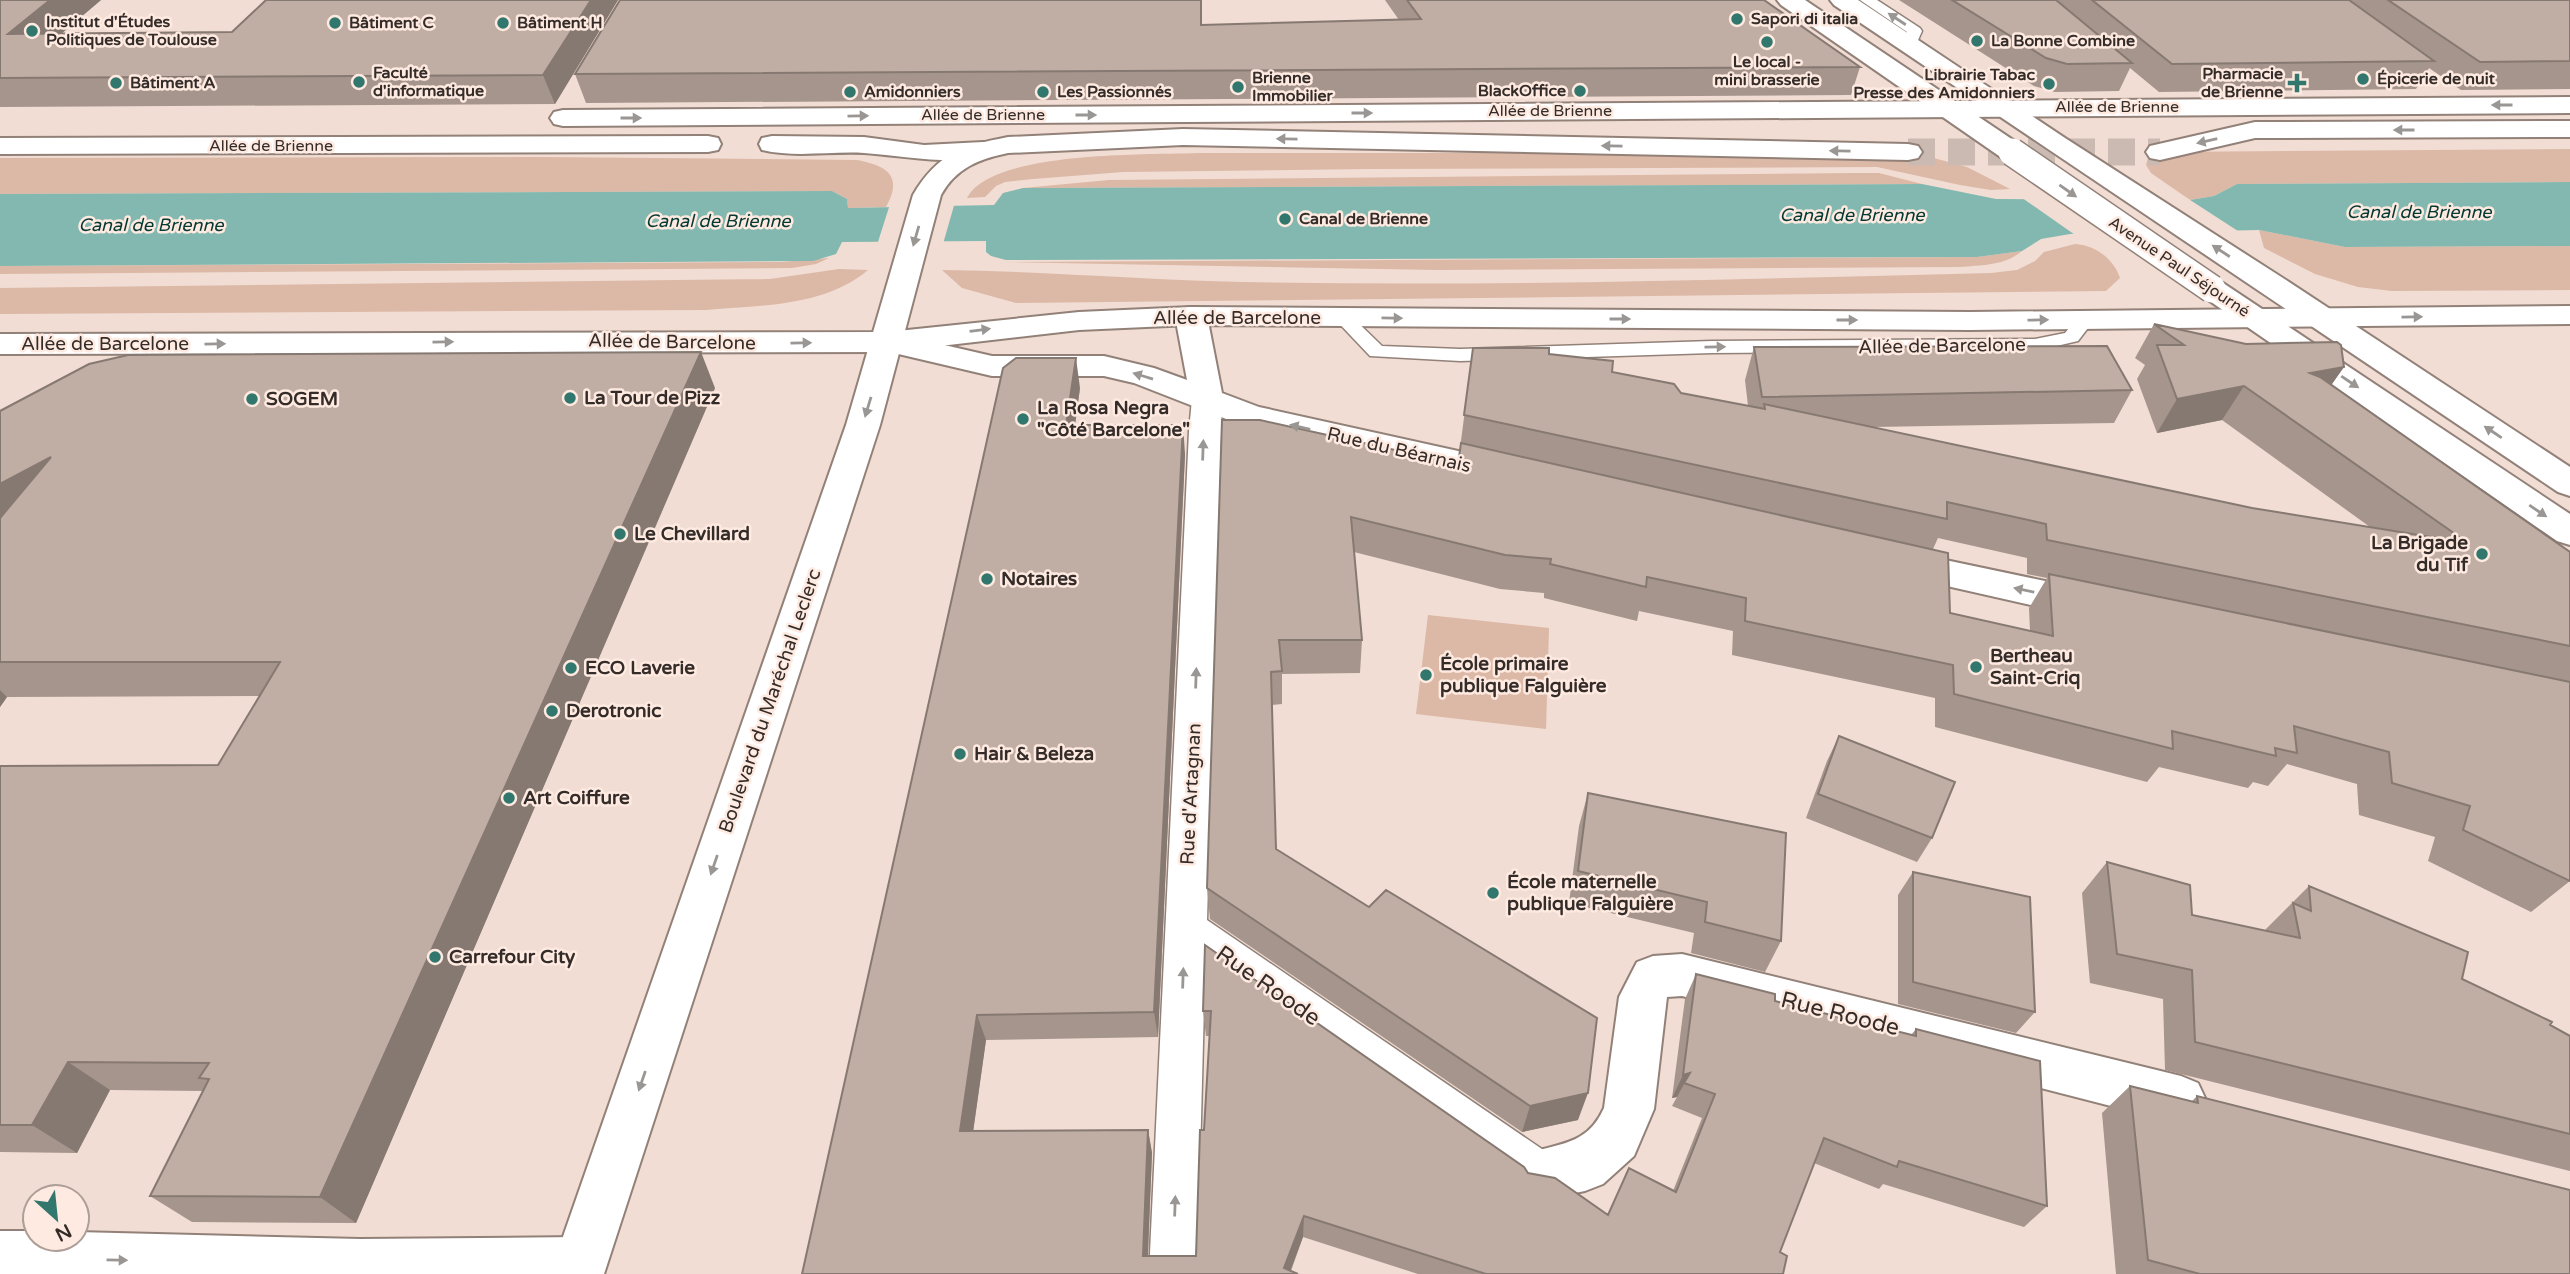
<svg xmlns="http://www.w3.org/2000/svg" width="2570" height="1274" viewBox="0 0 2570 1274" font-family="'Varela Round',sans-serif">
	<style>
		.green { fill: #dcb8a6 }
		.water { fill: #82b8af }
		.pier { fill: #f1ddd3 }
		.lines { fill: none; stroke-linecap: round; stroke-linejoin: round }
		.secondary-tunnel { stroke: #cbbab1; stroke-width: 27; stroke-dasharray: 27 13; stroke-linecap: butt }
		.service-casing { stroke: #928178; stroke-width: 3 }
		.pedestrian-casing { stroke: #928178; stroke-width: 3 }
		.minor-casing { stroke: #928178; stroke-width: 4 }
		.tertiary-casing { stroke: #928178; stroke-width: 4 }
		.secondary-casing { stroke: #928178; stroke-width: 4 }
		.primary-casing { stroke: #928178; stroke-width: 4 }
		.service { fill: #fff; fill-rule: evenodd }
		.pedestrian { fill: #fff; fill-rule: evenodd }
		.minor { fill: #fff; fill-rule: evenodd }
		.tertiary { fill: #fff; fill-rule: evenodd }
		.secondary { fill: #fff; fill-rule: evenodd }
		.primary { fill: #fff; fill-rule: evenodd }
		.primary-bridge-casing { stroke: #928178; stroke-width: 30; stroke-linecap: butt }
		.primary-bridge { stroke: #fff; stroke-width: 27 }
		.wall { fill: #a5958c; fill-rule: evenodd }
		.shaded-wall { fill: #867972 }
		.building { fill: #c0ada3; stroke: #867972; stroke-width: 2 }
		.oneway { fill: #9a9694 }
		.poi-dot { fill: #31776d; stroke: #feeae0; stroke-width: 2.5 }
		.labels { text-anchor: middle; dominant-baseline: central; stroke-width: 5; stroke-linejoin: round; paint-order: stroke }
		.far-poi-label { font-size: 16px; font-weight: bold; fill: #342c29; stroke: #feeae0; text-anchor: start }
		.far-street-label { font-size: 16px; fill: #342c29; stroke: #feeae0 }
		.far-water-label { font-size: 18px; font-style: italic; fill: #033933; stroke: #feeae0 }
		.street-label { font-size: 19px; fill: #342c29; stroke: #feeae0 }
		.poi-label { font-size: 19px; font-weight: bold; fill: #342c29; stroke: #feeae0; text-anchor: start }
		.near-street-label { font-size: 23px; fill: #342c29; stroke: #feeae0 }
	</style>
	<rect width="100%" height="100%" fill="#f1ddd3"/>
	<path class="green" d="M2570,149V182L2237,184L2214,196L2190,200L2151,173L2146,165L2148,158L2160,152Z
		M1202,153H1915L1967,167L2010,189L1991,190L1960,185L1877,167L1368,169L1123,172L1033,179L1005,182L996,186L985,197L967,198C991,150 1152,155 1202,153Z
		M544,157L857,160C888,166 903,176 886,207L848,208L847,199L832,191L0,194V158Z
		M1854,173H1879L1922,184L1023,188L1109,180Z
		M2259,230L2345,247L2570,246V290L2392,291L2358,287L2315,274L2264,248Z
		M2075,244C2095,245 2114,259 2120,278L2106,291L1016,303L962,288L942,270C1042,271 1143,280 1243,282C1493,287 1741,279 1991,273L2017,270L2035,261L2044,252Z
		M2022,251C2004,266 1982,265 1959,267L1437,270L1004,262L1977,257Z
		M829,258L816,264L792,268L0,274V266L782,262Z
		M839,269L868,270C824,307 761,305 706,310L0,314V288L770,279Z
		M1428,615L1549,628L1546,729L1416,714Z"/>
	<path class="water" d="M2570,182V246L2345,247L2259,230L2070,234L2041,239L2022,251L1977,257L1006,260L991,256L986,252V241L842,242L836,254L813,261L0,266V194L832,191L847,199L848,208L994,205L1003,193L1023,188L1922,184L1996,199L2190,200L2214,196L2237,184Z"/>
	<path class="pier" d="M2018,195L2184,196L2241,233L2078,237Z
		M955,202L943,244L877,245L890,204Z"/>
	<g class="lines">
		<path class="secondary-tunnel" d="M1908,152H2160"/>
		<g class="service-casing">
			<path id="service" d="M1860,0H1877L1920,28L1922,31L1915,47H1905L1903,44L1907,32Z
				M1342,311L1348,313L1382,346L1460,349L1712,341L2035,339L2065,333L2079,316H2091L2094,320L2078,341L2035,351L1712,353L1460,361L1370,356L1333,317Z"/>
		</g>
		<g class="pedestrian-casing">
			<path id="pedestrian" d="M1207,389L1218,392L1222,399L1207,920L1555,1158L1562,1174L1555,1190L1539,1197L1523,1190L1205,966L1197,1274H1149L1189,431L1192,399L1196,392Z"/>
		</g>
		<g class="minor-casing">
			<path id="minor" d="M2570,97V113L563,126L554,124L550,118L554,112L563,110Z
				M708,136L718,138L721,144L718,150L708,152L0,154V138Z
				M772,136L864,137L924,145L983,142L993,144L997,150L993,156C950,166 907,156 864,153C831,151 795,158 762,150L759,144L762,138Z
				M1191,307L1202,309L1207,316L1222,393L1259,407L1508,462L1520,466L1525,474L1520,482L1508,486L1239,424L1134,383L1104,376H992L877,349L872,342L877,335L888,332L992,356H1104L1154,368L1187,380L1175,316L1180,309Z
				M1898,550L2088,590L2101,594L2107,604L2101,614L2088,618L1885,572L1880,563L1885,554Z
				M1682,954L2181,1076L2198,1083L2206,1100L2198,1117L2181,1124L1682,996L1667,997L1654,1109L1634,1156L1603,1184L1585,1191L1539,1200L1521,1192L1513,1174L1521,1156C1556,1142 1586,1148 1604,1108L1619,997L1637,962L1653,956Z
				M0,1231H35V1239H77V1232L360,1239L580,1237L599,1245L607,1264L602,1274H0Z"/>
		</g>
		<g class="tertiary-casing">
			<path id="tertiary" d="M2570,306V324L1970,330L1191,325L1079,330L888,352L0,354V334L888,332L1079,312L1191,307L1970,312Z"/>
		</g>
		<g class="secondary-casing">
			<path id="secondary" d="M2570,121V137L2255,138L2160,160L2150,158L2146,152L2150,146L2255,122Z
				M1183,129L1908,144L1918,146L1922,152L1918,158L1908,160L1183,145L1008,153C979,159 956,168 941,195L880,425L604,1274H550L846,425L913,195C938,153 962,146 1008,137Z"/>
		</g>
		<g class="primary-casing">
			<path id="primary" d="M1777,0H1805L2022,146L2026,152L2022,158L2012,160L2002,158L1781,5Z
				M1830,0H1858L2065,138L2289,282L2570,467V496L2558,492L1834,5Z
				M2212,280L2223,283L2570,514V545L2557,541L2201,295L2197,289L2201,283Z"/>
		</g>
		<use href="#service" class="service"/>
		<use href="#pedestrian" class="pedestrian"/>
		<use href="#minor" class="minor"/>
		<use href="#tertiary" class="tertiary"/>
		<use href="#secondary" class="secondary"/>
		<use href="#primary" class="primary"/>
		<g class="primary-bridge-casing">
			<path id="primary-bridge" d="M2012,152L2212,289"/>
		</g>
		<use href="#primary-bridge" class="primary-bridge"/>
	</g>
	<path class="wall" d="M0,0H101L62,33L232,32L618,0L555,104L0,107Z
		M620,0H1202V25L1399,20L1385,0H1764L1860,67L1851,95L586,103L575,74Z
		M1899,0H2570V89L2461,90L2429,68L2416,89L2159,92L2130,68L2119,91L2055,92L2034,86Z
		M2154,324L2344,367L2331,385L2570,552V881L2531,912L2428,861L2435,837L2359,815L2357,784L2287,764L2268,786L2253,782L2248,788L2159,767L2147,782L1935,727V698L1732,655L1733,631L1639,611L1637,621L1544,598V593L1500,589L1354,552L1362,640L1360,673L1282,674V704L1272,705L1276,849L1578,1120L1522,1132L1210,919L1207,888L1222,420L1458,464L1473,348L1549,354L1681,393L1748,406L1745,380L1754,347L2132,390L2114,423L1873,427L2252,508L2370,527L2222,420L2157,433L2137,379L2145,365L2135,358ZM1938,538L2027,558V574L2047,578L2029,608L2030,631L1950,613L1933,549Z
		M715,388L356,1223L192,1222L150,1196L203,1091L110,1090L77,1153L0,1152V766L218,765L259,696L7,697L0,707V411Z
		M1080,388L1075,425L1185,454L1158,1037L986,1040L973,1131L1148,1130L1152,1153L1148,1256H1196L1210,1036H1206L1203,1011L1205,945L1528,1173L1608,1215L1673,1191L1702,1118L1672,1106L1677,1097L1672,1098L1685,999L1696,974L1775,1001L1911,1035L1916,1029L2047,1206L2024,1227L1883,1184L1879,1189L1814,1163L1780,1252L1783,1274H1418L1303,1237L1291,1271L802,1274Z
		M1839,736L1932,838L1917,862L1806,818L1827,761Z
		M1588,793L1781,941L1765,972L1691,953L1694,933L1569,903L1579,826Z
		M2107,862L2192,915L2264,931L2309,886L2462,979L2570,1036V1171L2165,1070L2163,999L2090,983L2082,893Z
		M1913,872L2035,1012L2016,1033L1898,1004V895Z
		M2130,1086L2191,1102L2197,1096L2570,1274H2116L2102,1113Z"/>
	<path class="shaded-wall" d="M50,0H101L28,62L8,34Z
		M591,0H618L555,104L543,75Z
		M701,352L715,388L356,1223L320,1197Z
		M1076,358L1080,388L1071,454L1066,425Z
		M2344,367L2320,401L2310,373Z
		M2244,386L2222,420L2157,433L2177,399Z
		M1183,425L1185,454L1158,1037L1154,1012Z
		M51,457L0,538V484Z
		M0,690L7,697L0,707Z
		M977,1015L986,1040L970,1154L960,1131Z
		M68,1062L110,1090L77,1153L32,1125Z
		M1690,1073L1677,1097L1672,1098L1683,1075Z
		M1588,1093L1578,1120L1522,1132L1530,1106Z
		M1148,1130L1152,1153L1147,1274L1143,1256Z
		M1304,1216L1303,1237L1289,1274L1284,1268Z"/>
	<path class="building" d="M0,0H50L8,34L232,32L266,0H591L543,75L0,78Z
		M620,0H1201V25L1421,19L1407,0H1764L1860,67L575,74Z
		M1952,0H2056L2132,63L2067,64L2046,58Z
		M2092,0H2349L2434,61L2172,64Z
		M2388,0H2570V61L2480,62Z
		M2154,324L2246,344L2337,342L2341,345L2344,367L2310,373L2320,377L2570,552V646L2047,540L2046,524L1947,502V519L1464,415L1473,348H1549V354L1613,361L1612,372L1674,384L1681,393L1765,409L1764,404L2252,508L2468,543L2244,386L2177,399L2157,345H2184Z
		M2107,346L2132,390L1762,397L1754,347Z
		M701,352L320,1197L150,1196L209,1079L199,1078L209,1063L68,1062L32,1125H0V766L218,765L280,662H0V518L51,457L0,484V411L89,364L128,355Z
		M1016,358H1076L1066,425H1183L1154,1012L977,1015L960,1131L1148,1130L1143,1256H1196L1200,1130H1204L1211,1011H1203L1205,945L1524,1167L1528,1173L1555,1178L1608,1215L1629,1168L1676,1192L1715,1094L1684,1083L1690,1073L1683,1075L1696,974L1775,994V1001L1815,1011L1916,1036V1029L2040,1061L2047,1206L1899,1161L1897,1167L1824,1138L1780,1252L1787,1256L1783,1274H1486L1304,1216L1284,1268L1298,1274H802L1003,368Z
		M1222,420H1260L1458,464L1461,443L1948,553L1950,613L2053,636L2049,574L2570,682V881L2463,830L2470,806L2392,783L2389,752L2294,726L2297,753L2275,748L2276,756L2172,731L2173,749L1954,694L1953,665L1745,621L1746,598L1647,577L1646,587L1550,564L1551,559L1505,555L1351,517L1362,640H1279L1282,671L1271,672L1276,849L1369,907L1386,890L1597,1018L1588,1093L1530,1106L1207,888Z
		M1839,736L1955,782L1932,838L1818,794Z
		M1588,793L1786,833L1781,941L1705,922L1707,902L1578,871Z
		M2107,862L2190,885L2192,915L2300,938L2293,903L2311,911L2309,886L2468,952L2462,979L2552,1022L2550,1025L2570,1036V1134L2195,1042L2192,970L2117,954Z
		M1913,872L2030,897L2035,1012L1913,982Z
		M2130,1086L2198,1103L2197,1096L2570,1190V1274H2200L2148,1260Z"/>
	<defs><path id="oneway-solid" d="M-6-.8H1V-3.2L6.5 0L1 3.2V.8H-6Z" transform="scale(1.75)"/></defs>
	<g class="oneway">
		<use href="#oneway-solid" transform="translate(1897 19) rotate(-147)"/>
		<use href="#oneway-solid" transform="translate(2502 105) rotate(180)"/>
		<use href="#oneway-solid" transform="translate(1362 113)"/>
		<use href="#oneway-solid" transform="translate(1086 115)"/>
		<use href="#oneway-solid" transform="translate(858 116) rotate(-1)"/>
		<use href="#oneway-solid" transform="translate(631 118)"/>
		<use href="#oneway-solid" transform="translate(2404 130) rotate(180)"/>
		<use href="#oneway-solid" transform="translate(1287 139) rotate(-179)"/>
		<use href="#oneway-solid" transform="translate(2207 141) rotate(167)"/>
		<use href="#oneway-solid" transform="translate(1612 146) rotate(-179)"/>
		<use href="#oneway-solid" transform="translate(1840 151) rotate(-179)"/>
		<use href="#oneway-solid" transform="translate(2068 191) rotate(35)"/>
		<use href="#oneway-solid" transform="translate(916 236) rotate(106)"/>
		<use href="#oneway-solid" transform="translate(2221 251) rotate(-147)"/>
		<use href="#oneway-solid" transform="translate(2412 317) rotate(-1)"/>
		<use href="#oneway-solid" transform="translate(1392 318) rotate(1)"/>
		<use href="#oneway-solid" transform="translate(1620 319)"/>
		<use href="#oneway-solid" transform="translate(1847 320)"/>
		<use href="#oneway-solid" transform="translate(2038 320) rotate(-1)"/>
		<use href="#oneway-solid" transform="translate(980 330) rotate(-7)"/>
		<use href="#oneway-solid" transform="translate(443 342) rotate(-1)"/>
		<use href="#oneway-solid" transform="translate(801 343) rotate(-1)"/>
		<use href="#oneway-solid" transform="translate(215 344) rotate(-1)"/>
		<use href="#oneway-solid" transform="translate(1715 347) rotate(-1)"/>
		<use href="#oneway-solid" transform="translate(1143 376) rotate(-163)"/>
		<use href="#oneway-solid" transform="translate(2350 382) rotate(34)"/>
		<use href="#oneway-solid" transform="translate(868 407) rotate(107)"/>
		<use href="#oneway-solid" transform="translate(1300 427) rotate(-167)"/>
		<use href="#oneway-solid" transform="translate(2493 432) rotate(-146)"/>
		<use href="#oneway-solid" transform="translate(1203 450) rotate(-88)"/>
		<use href="#oneway-solid" transform="translate(2538 511) rotate(34)"/>
		<use href="#oneway-solid" transform="translate(2024 590) rotate(-168)"/>
		<use href="#oneway-solid" transform="translate(1196 678) rotate(-88)"/>
		<use href="#oneway-solid" transform="translate(714 865) rotate(109)"/>
		<use href="#oneway-solid" transform="translate(1183 978) rotate(-88)"/>
		<use href="#oneway-solid" transform="translate(642 1081) rotate(109)"/>
		<use href="#oneway-solid" transform="translate(1175 1206) rotate(-88)"/>
		<use href="#oneway-solid" transform="translate(117 1260) rotate(1)"/>
	</g>
	<g class="poi-dot">
		<circle cx="1737" cy="19" r="7"/>
		<circle cx="335" cy="23" r="7"/>
		<circle cx="503" cy="23" r="7"/>
		<circle cx="32" cy="31" r="7"/>
		<circle cx="1977" cy="41" r="7"/>
		<circle cx="1767" cy="42" r="7"/>
		<circle cx="2363" cy="79" r="7"/>
		<circle cx="359" cy="82" r="7"/>
		<circle cx="116" cy="83" r="7"/>
		<path d="M2293.5 72.5h7v7h7v7h-7v7h-7v-7h-7v-7h7z"/>
		<circle cx="2049" cy="84" r="7"/>
		<circle cx="1238" cy="87" r="7"/>
		<circle cx="1580" cy="91" r="7"/>
		<circle cx="850" cy="92" r="7"/>
		<circle cx="1043" cy="92" r="7"/>
		<circle cx="1285" cy="219" r="7"/>
		<circle cx="570" cy="398" r="7"/>
		<circle cx="252" cy="399" r="7"/>
		<circle cx="1023" cy="419" r="7"/>
		<circle cx="620" cy="534" r="7"/>
		<circle cx="2482" cy="554" r="7"/>
		<circle cx="987" cy="579" r="7"/>
		<circle cx="1976" cy="667" r="7"/>
		<circle cx="571" cy="668" r="7"/>
		<circle cx="1426" cy="675" r="7"/>
		<circle cx="552" cy="711" r="7"/>
		<circle cx="960" cy="754" r="7"/>
		<circle cx="509" cy="798" r="7"/>
		<circle cx="1493" cy="893" r="7"/>
		<circle cx="435" cy="957" r="7"/>
	</g>
	<g class="labels">
		<g class="far-poi-label">
			<text x="1751" y="19">Sapori di italia</text>
			<text x="46" y="22">Institut d'Études<tspan x="46" dy="18">Politiques de Toulouse</tspan></text>
			<text x="349" y="23">Bâtiment C</text>
			<text x="517" y="23">Bâtiment H</text>
			<text x="1991" y="41">La Bonne Combine</text>
			<text x="1767" y="62" text-anchor="middle">Le local -<tspan x="1767" dy="18">mini brasserie</tspan></text>
			<text x="373" y="73">Faculté<tspan x="373" dy="18">d'informatique</tspan></text>
			<text x="2283" y="74" text-anchor="end">Pharmacie<tspan x="2283" dy="18">de Brienne</tspan></text>
			<text x="2035" y="75" text-anchor="end">Librairie Tabac<tspan x="2035" dy="18">Presse des Amidonniers</tspan></text>
			<text x="1252" y="78">Brienne<tspan x="1252" dy="18">Immobilier</tspan></text>
			<text x="2377" y="79">Épicerie de nuit</text>
			<text x="130" y="83">Bâtiment A</text>
			<text x="1566" y="91" text-anchor="end">BlackOffice</text>
			<text x="864" y="92">Amidonniers</text>
			<text x="1057" y="92">Les Passionnés</text>
			<text x="1299" y="219">Canal de Brienne</text>
		</g>
		<g class="far-street-label">
			<text x="2117" y="107">Allée de Brienne</text>
			<text x="1550" y="111">Allée de Brienne</text>
			<text x="983" y="115">Allée de Brienne</text>
			<text x="271" y="146">Allée de Brienne</text>
			<text transform="translate(2179 267) rotate(34)">Avenue Paul Séjourné</text>
		</g>
		<g class="far-water-label">
			<text x="2419" y="212">Canal de Brienne</text>
			<text x="1852" y="215">Canal de Brienne</text>
			<text x="718" y="221">Canal de Brienne</text>
			<text x="151" y="225">Canal de Brienne</text>
		</g>
		<g class="street-label">
			<text x="1237" y="318">Allée de Barcelone</text>
			<text transform="translate(672 342) rotate(1)">Allée de Barcelone</text>
			<text x="105" y="344">Allée de Barcelone</text>
			<text transform="translate(1942 346) rotate(-1)">Allée de Barcelone</text>
			<text transform="translate(1399 450) rotate(13)">Rue du Béarnais</text>
			<text transform="translate(770 701) rotate(-71)">Boulevard du Maréchal Leclerc</text>
			<text transform="translate(1191 794) rotate(-87)">Rue d'Artagnan</text>
		</g>
		<g class="poi-label">
			<text x="584" y="398">La Tour de Pizz</text>
			<text x="266" y="399">SOGEM</text>
			<text x="1037" y="408">La Rosa Negra<tspan x="1037" dy="22">"Côté Barcelone"</tspan></text>
			<text x="634" y="534">Le Chevillard</text>
			<text x="2468" y="543" text-anchor="end">La Brigade<tspan x="2468" dy="22">du Tif</tspan></text>
			<text x="1001" y="579">Notaires</text>
			<text x="1990" y="656">Bertheau<tspan x="1990" dy="22">Saint-Criq</tspan></text>
			<text x="1440" y="664">École primaire<tspan x="1440" dy="22">publique Falguière</tspan></text>
			<text x="585" y="668">ECO Laverie</text>
			<text x="566" y="711">Derotronic</text>
			<text x="974" y="754">Hair &amp; Beleza</text>
			<text x="523" y="798">Art Coiffure</text>
			<text x="1507" y="882">École maternelle<tspan x="1507" dy="22">publique Falguière</tspan></text>
			<text x="449" y="957">Carrefour City</text>
		</g>
		<g class="near-street-label">
			<text transform="translate(1268 986) rotate(35)">Rue Roode</text>
			<text transform="translate(1840 1014) rotate(14)">Rue Roode</text>
		</g>
	</g>
	<g transform="translate(56 1218) rotate(153)"><circle r="33" fill="#feeae0" stroke="#ad9e97" stroke-width="2"/>
	<path d="M0-5L12 26L0 18L-12 26Z" fill="#31776d"/>
	<text y="-10" font-size="19" font-weight="bold" text-anchor="middle" fill="#342c29">N</text>
	</g>
</svg>
